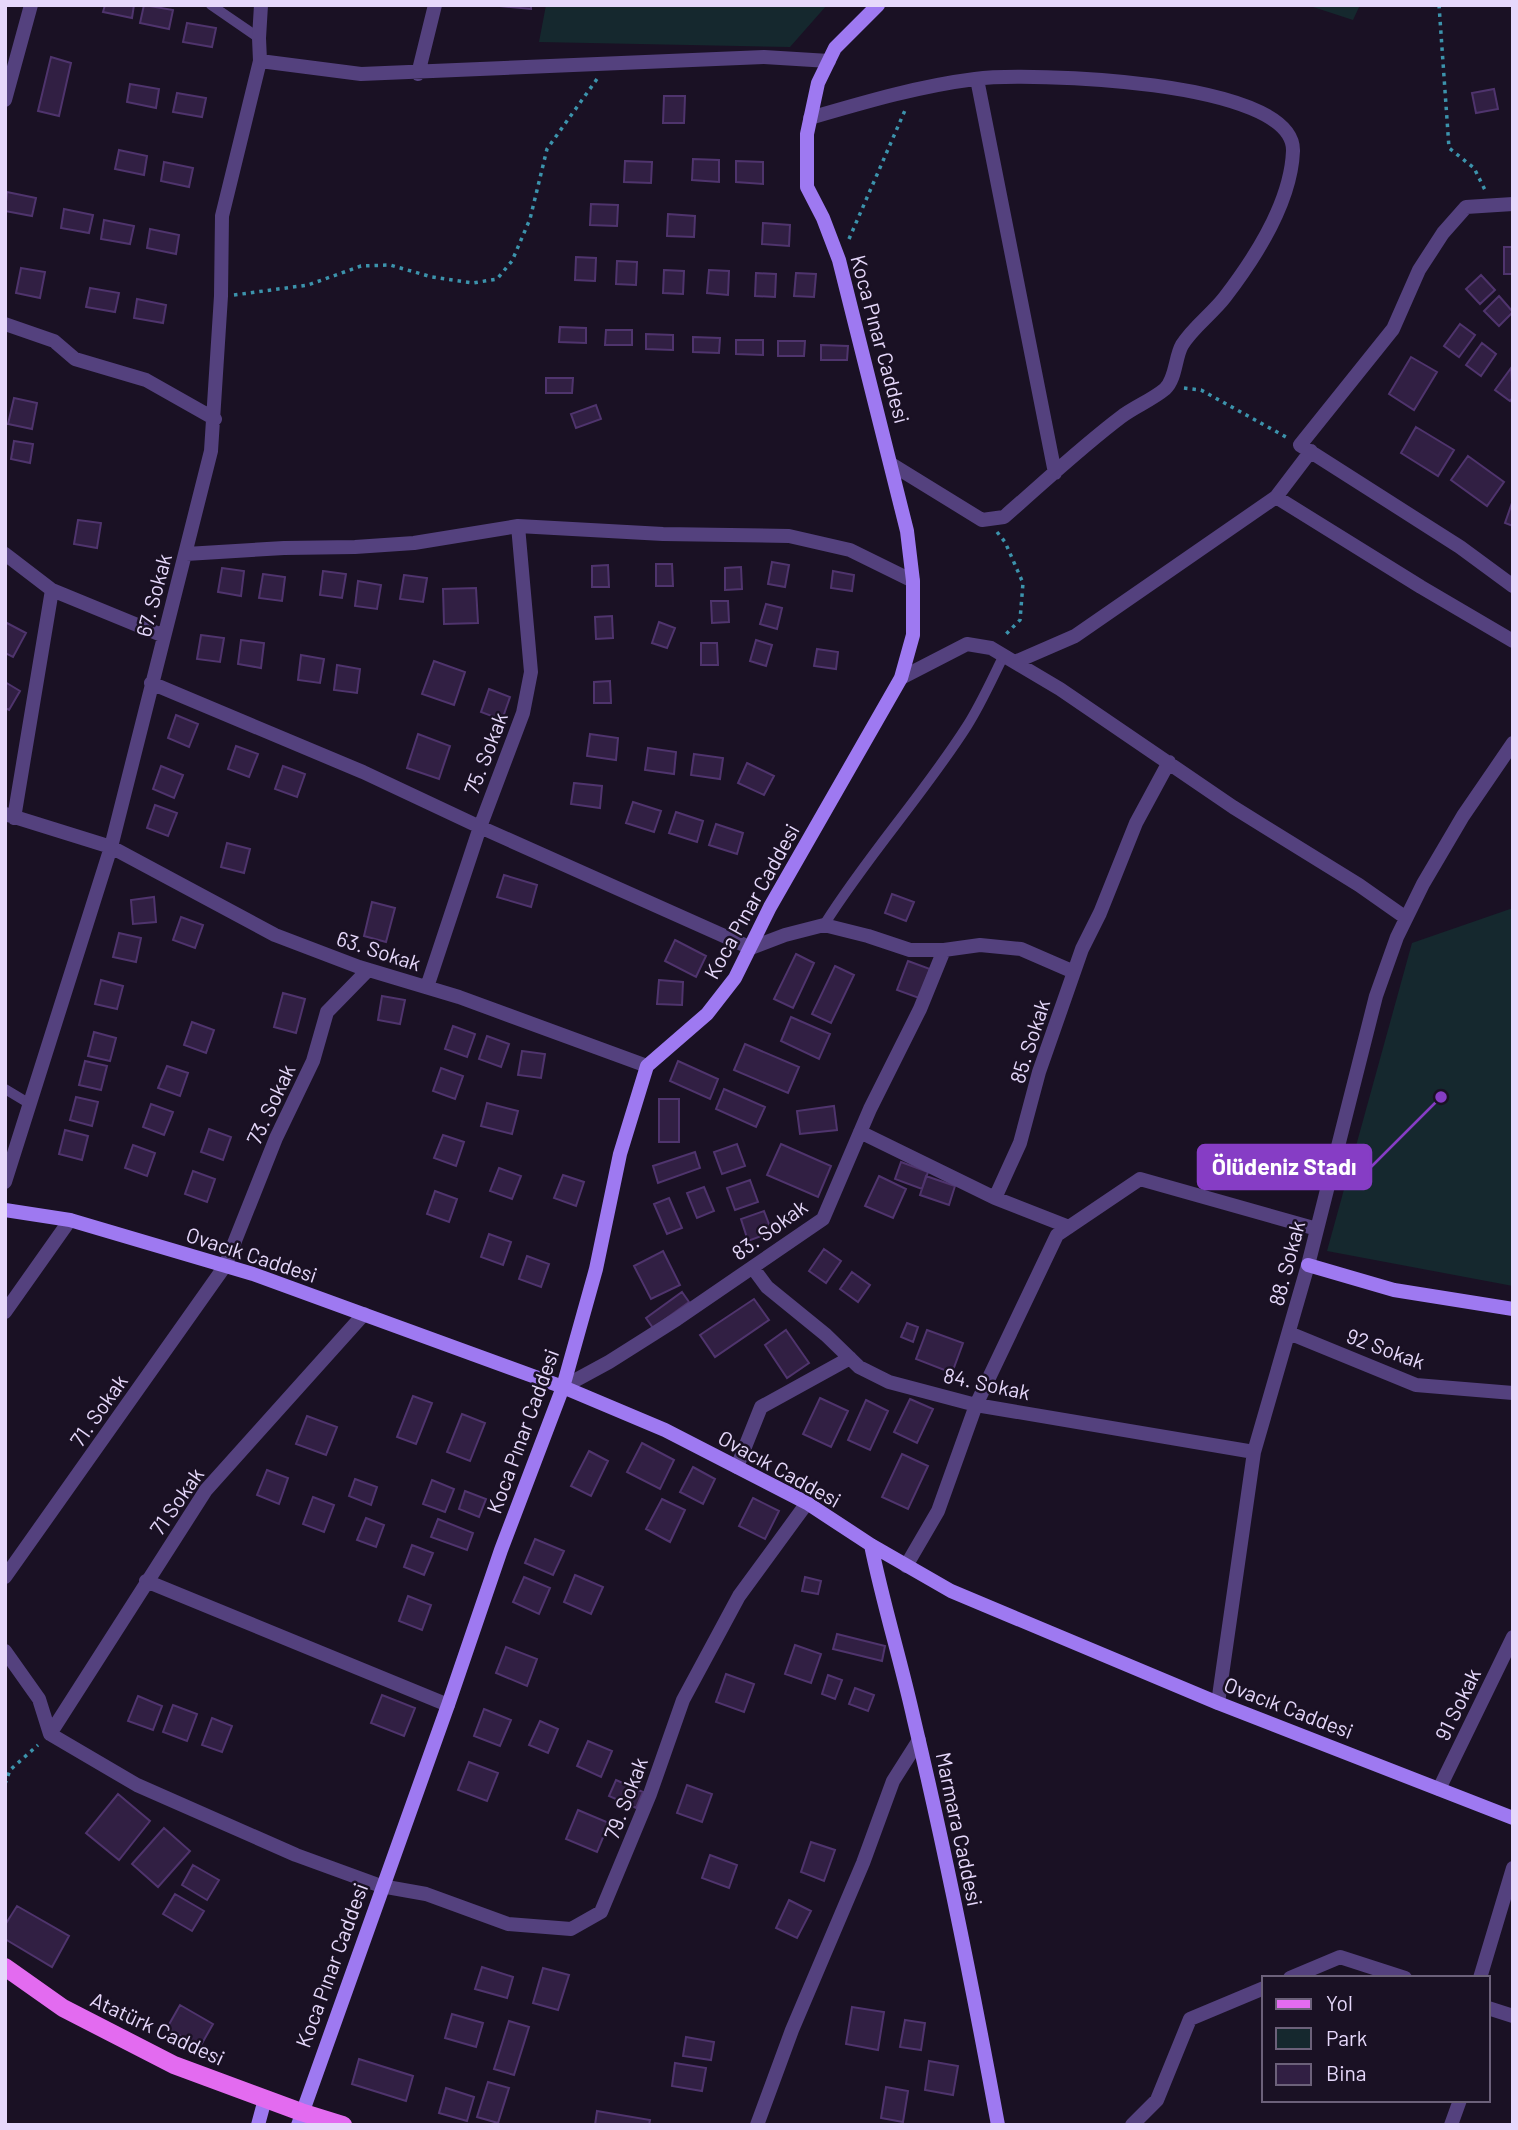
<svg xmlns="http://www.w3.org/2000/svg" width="1518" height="2130" viewBox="0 0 1518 2130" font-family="Barlow,sans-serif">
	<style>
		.green { fill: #15282e }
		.building { fill: #311f43; stroke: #4f346d; stroke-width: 2 }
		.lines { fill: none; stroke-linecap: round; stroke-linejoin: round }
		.path { stroke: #3c93ac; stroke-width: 3.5; stroke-dasharray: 3.5 5; stroke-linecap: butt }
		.lane { stroke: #54417e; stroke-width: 10 }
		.street { stroke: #54417e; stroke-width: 14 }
		.secondary { stroke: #9e79f1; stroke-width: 14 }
		.primary { stroke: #e36bf0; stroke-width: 18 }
		.labels { text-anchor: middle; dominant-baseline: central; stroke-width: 5; stroke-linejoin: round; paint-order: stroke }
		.street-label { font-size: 21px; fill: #e6d8fb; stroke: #1a1124 }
		.leader { fill: none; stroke: #863dc5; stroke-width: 2.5 }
		.callout-dot { fill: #863dc5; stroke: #1a1124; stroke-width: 2.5 }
		.callout { fill: #863dc5; stroke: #863dc5; stroke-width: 2.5 }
		.callout-label { font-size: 23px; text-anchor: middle; font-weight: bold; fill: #fff }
	</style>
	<rect width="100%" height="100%" fill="#1a1124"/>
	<path class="green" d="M546,5H827L790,47L539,42Z
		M1307,5H1360L1353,20Z
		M1513,908V1286L1327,1251L1412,943Z"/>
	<path class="building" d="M105,5H134L132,18L103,12Z
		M144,5L173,10L169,29L140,23Z
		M489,5H531V9Z
		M187,23L216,28L212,47L183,42Z
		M51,57L71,63L59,116L38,111Z
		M130,84L159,89L156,108L127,102Z
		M1494,89L1498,109L1476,113L1472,93Z
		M177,93L206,98L202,117L173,112Z
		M664,96H685L684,123H663Z
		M119,150L147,156L144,175L115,169Z
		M693,159L719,160V182L692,180Z
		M625,161L652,162L651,183L624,182Z
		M736,161L763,162V184L736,182Z
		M164,162L193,168L189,187L161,181Z
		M7,192L36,198L32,216L5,211Z
		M591,204L618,205L617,226L590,225Z
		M64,209L93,215L89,233L61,228Z
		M668,214L695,216L694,237L667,236Z
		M104,220L134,226L130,244L101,239Z
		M763,223L790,225L789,246L762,244Z
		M150,229L179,235L176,254L147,248Z
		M1504,247H1513V274H1504Z
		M576,257L596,258L595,281L575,280Z
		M617,261L637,262L636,285L616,284Z
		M21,268L45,272L40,298L16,293Z
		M664,270L684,271L683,294L663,293Z
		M709,270L729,271L728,295L707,293Z
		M756,273L776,274L775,297L755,296Z
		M796,273L816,274L814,297L794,296Z
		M1481,275L1495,290L1480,304L1466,289Z
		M90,288L119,293L115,312L86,307Z
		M1499,296L1513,312L1499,326L1484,311Z
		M137,299L166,305L163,323L134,318Z
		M1460,324L1475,335L1459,357L1444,346Z
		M560,327L586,328V343L559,342Z
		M606,330H632V345H605Z
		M646,334L673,335V350L646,349Z
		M693,337L720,338L719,353L693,352Z
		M736,340H763V355L736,354Z
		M778,341H805L804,356H778Z
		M1482,343L1496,354L1481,376L1466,365Z
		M821,345L848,346L847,360H821Z
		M1411,357L1437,372L1414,410L1389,394Z
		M1511,368L1513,397L1510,401L1495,390Z
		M546,378H573L572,393H546Z
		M14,398L37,403L32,429L8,424Z
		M596,405L601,419L576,428L571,414Z
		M1416,427L1454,450L1438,476L1401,453Z
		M14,441L33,444L30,463L11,459Z
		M1468,456L1504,482L1487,506L1451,480Z
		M1513,500V526L1505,523Z
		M78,520L101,523L97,548L74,544Z
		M772,562L789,565L785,587L768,584Z
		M656,564H672L673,586H656Z
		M608,565L609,587H592V566Z
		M741,567L742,589L725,590V568Z
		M222,568L244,571L241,596L218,592Z
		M323,571L346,574L342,598L320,595Z
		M833,571L854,575L852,591L831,588Z
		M263,574L285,577L282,601L259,598Z
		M404,575L427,578L423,602L400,599Z
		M358,581L381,585L377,609L355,606Z
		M476,588L478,623L444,624L443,589Z
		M711,601H728L729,622L712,623Z
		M766,604L782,608L777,629L760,624Z
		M612,616L613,638L596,639L595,617Z
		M5,622L26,633L13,657L5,653Z
		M659,622L675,628L667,648L652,643Z
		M201,635L224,638L220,662L197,659Z
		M241,640L264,643L261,668L238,664Z
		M756,640L772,645L766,666L750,661Z
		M701,643H717L718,665H701Z
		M817,649L838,652L836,669L814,666Z
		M301,655L324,659L320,683L298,680Z
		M434,661L465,672L454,705L422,694Z
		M337,665L360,669L357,693L334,690Z
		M610,681L611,703H594V682Z
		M5,682L20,691L9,710L5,708Z
		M489,689L510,697L502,720L481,712Z
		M176,715L198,724L189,747L168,738Z
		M418,734L450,746L439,779L407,768Z
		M590,734L618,738L616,760L587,756Z
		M236,746L258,754L249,777L228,769Z
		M648,748L676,752L674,774L645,770Z
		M694,754L723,758L720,779L691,775Z
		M747,763L774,776L764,795L738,783Z
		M161,766L183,775L174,798L153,789Z
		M283,766L305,774L297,797L275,789Z
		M574,783L602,786L600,808L571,804Z
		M633,802L661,811L654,832L626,823Z
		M155,805L177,813L168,836L147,828Z
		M676,812L703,821L697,842L669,833Z
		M716,824L743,833L737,854L709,845Z
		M227,843L250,849L244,873L221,867Z
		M504,875L537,885L531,907L497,897Z
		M892,894L914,902L906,921L885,913Z
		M154,897L156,922L133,924L131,900Z
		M372,902L395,908L386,942L364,936Z
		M181,917L203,925L195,948L173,940Z
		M119,933L141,938L136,962L113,957Z
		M675,940L706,956L696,977L665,961Z
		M796,954L814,963L793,1008L774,999Z
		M908,961L930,969L919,998L897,990Z
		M835,966L854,975L831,1023L812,1014Z
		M101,980L123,986L117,1009L95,1004Z
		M659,980L683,982L682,1005L657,1004Z
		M283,993L305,999L296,1033L274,1027Z
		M382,996L405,1000L400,1024L378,1020Z
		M791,1017L830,1034L819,1059L781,1041Z
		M192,1022L214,1030L206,1053L184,1045Z
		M453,1026L475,1034L467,1057L445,1049Z
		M94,1032L116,1038L110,1061L88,1056Z
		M487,1036L509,1044L501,1067L479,1059Z
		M745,1044L799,1067L788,1093L734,1070Z
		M522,1051L545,1054L541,1078L518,1075Z
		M85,1061L107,1066L101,1090L79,1085Z
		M678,1061L718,1079L710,1099L670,1081Z
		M167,1066L188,1073L180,1096L158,1088Z
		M441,1068L463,1076L455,1099L433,1091Z
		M724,1089L765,1107L756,1127L716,1109Z
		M76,1097L98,1102L92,1126L70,1120Z
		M659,1099H679V1142H659Z
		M487,1103L518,1111L512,1134L481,1126Z
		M151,1104L173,1112L164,1135L143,1127Z
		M834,1106L837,1130L800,1134L797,1111Z
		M209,1129L231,1137L223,1160L201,1152Z
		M65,1130L88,1136L82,1160L59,1154Z
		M443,1135L464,1142L456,1166L434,1158Z
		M737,1144L745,1166L722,1174L714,1152Z
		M781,1144L831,1166L818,1197L767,1175Z
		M133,1145L155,1153L147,1176L125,1168Z
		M695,1152L700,1168L658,1183L653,1166Z
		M901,1162L928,1172L922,1189L895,1179Z
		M499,1168L521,1176L512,1199L490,1191Z
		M193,1171L215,1179L207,1202L185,1194Z
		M563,1175L584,1182L576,1206L554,1198Z
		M879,1176L906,1189L893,1218L865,1206Z
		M926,1176L955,1186L949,1205L920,1195Z
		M750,1180L758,1202L735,1210L727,1188Z
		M704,1187L714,1211L697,1218L687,1193Z
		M435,1191L457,1199L449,1222L427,1214Z
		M669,1198L682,1228L667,1234L654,1204Z
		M764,1211L772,1232L748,1241L741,1219Z
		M489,1234L511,1242L503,1265L481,1257Z
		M824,1249L841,1261L826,1283L809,1271Z
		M663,1251L680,1285L651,1299L634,1266Z
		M527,1256L549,1264L541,1287L519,1279Z
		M852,1272L870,1285L858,1302L840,1289Z
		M682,1292L689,1302L653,1328L646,1318Z
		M754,1299L769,1320L715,1357L700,1335Z
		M907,1323L918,1327L913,1342L901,1337Z
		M786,1330L809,1363L787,1378L765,1345Z
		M927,1330L963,1343L952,1373L916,1359Z
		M413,1396L432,1403L416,1444L397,1437Z
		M820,1398L848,1411L831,1447L803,1434Z
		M910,1399L933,1409L917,1443L894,1432Z
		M866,1400L888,1411L870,1450L848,1440Z
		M462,1414L485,1423L470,1461L447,1452Z
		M307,1416L337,1427L326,1455L296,1444Z
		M642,1443L674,1460L660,1489L627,1472Z
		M589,1451L608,1461L591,1496L571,1486Z
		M902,1454L928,1466L908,1509L882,1497Z
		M693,1467L715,1479L703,1504L680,1492Z
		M267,1470L288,1478L279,1504L257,1495Z
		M355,1479L377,1487L371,1505L349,1496Z
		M432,1480L454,1489L445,1512L423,1504Z
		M465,1491L486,1499L479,1517L459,1509Z
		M313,1497L334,1505L324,1532L303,1524Z
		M753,1498L779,1511L765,1539L739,1526Z
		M662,1499L685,1510L670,1542L646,1529Z
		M366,1518L384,1525L376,1547L357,1540Z
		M438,1519L473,1533L467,1550L431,1537Z
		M535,1539L564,1551L553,1575L525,1563Z
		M412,1545L433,1553L424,1575L404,1567Z
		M575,1575L603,1587L591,1614L564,1602Z
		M524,1577L550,1588L539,1614L513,1602Z
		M805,1577L821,1581L818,1594L802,1591Z
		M408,1596L431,1605L422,1630L399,1621Z
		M837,1634L885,1646L882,1661L833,1649Z
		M795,1645L821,1654L811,1683L785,1674Z
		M506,1647L537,1659L527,1686L496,1673Z
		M726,1674L754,1684L744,1712L716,1702Z
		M828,1675L842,1680L835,1699L822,1694Z
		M855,1688L874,1695L868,1711L849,1704Z
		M382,1695L415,1708L404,1736L371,1723Z
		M138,1696L162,1706L153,1730L128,1721Z
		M173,1705L197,1714L187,1741L163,1732Z
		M484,1709L511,1720L500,1746L474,1736Z
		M212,1718L232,1726L222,1752L202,1745Z
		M540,1721L558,1729L548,1753L529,1745Z
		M588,1741L612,1751L601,1777L577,1766Z
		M469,1762L498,1773L487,1801L458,1790Z
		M616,1780L643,1792L636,1808L609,1796Z
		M687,1785L712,1794L702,1822L677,1813Z
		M118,1794L150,1821L119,1860L86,1833Z
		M578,1810L609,1823L597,1852L566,1839Z
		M164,1828L190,1851L158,1887L132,1864Z
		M811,1842L835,1850L824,1881L801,1872Z
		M710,1855L737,1865L729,1888L702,1878Z
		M193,1865L219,1880L207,1900L182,1885Z
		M175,1894L204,1911L192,1931L163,1914Z
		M789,1900L811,1911L797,1938L776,1928Z
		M17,1906L69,1936L52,1967L5,1939V1925Z
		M482,1967L513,1977L507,1998L475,1989Z
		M543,1968L569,1975L558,2010L533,2003Z
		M180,2005L213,2024L200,2047L167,2028Z
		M852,2007L884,2012L878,2050L846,2044Z
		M452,2014L483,2023L476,2047L445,2038Z
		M905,2020L925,2023L921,2050L900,2047Z
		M509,2021L529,2027L514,2075L494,2069Z
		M686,2037L714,2042L711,2060L683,2056Z
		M359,2059L413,2076L406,2101L352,2084Z
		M929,2061L958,2066L953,2095L925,2090Z
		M675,2063L706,2068L702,2091L672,2086Z
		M488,2082L509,2088L498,2123L477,2117Z
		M886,2087L908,2091L903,2122L881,2118Z
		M446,2088L474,2097L467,2121L439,2113Z
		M597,2111L650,2120L649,2125H595Z"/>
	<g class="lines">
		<path class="path" d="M1439,5L1449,148L1474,168L1485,190
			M849,239L906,108
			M234,295L308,285L361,266L390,265L432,277L473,283L497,279L512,261L530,219L547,149L597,79
			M1184,388L1201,390L1286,437
			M997,532L1005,542L1023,583L1020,620L1003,637
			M5,1784L10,1770L38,1745"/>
		<path class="lane" d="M211,5L259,38
			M824,925C867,856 923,795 967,726C981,704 992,679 1004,655
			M5,1089L30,1104"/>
		<path class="street" d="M260,61L361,74L764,57L829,61
			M418,74L435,5
			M977,79L1055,473
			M5,100L31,5
			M810,118C865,102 919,86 975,79C1026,72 1295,79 1293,151C1291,202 1255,258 1225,297C1212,314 1193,327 1182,345C1175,357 1176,379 1165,389C1152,400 1134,407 1121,417C1080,448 1042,484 1004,517L982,520L891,464
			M1513,204L1466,207L1443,233L1419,270L1393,329L1300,445L1460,547L1513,586
			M5,324L54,341L75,359L146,380L215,419
			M1276,497L1421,587L1513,641
			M5,554L52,590L164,636
			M186,554L284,548L355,547L414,543L518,526L663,534L789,536L850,550L913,581
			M1015,662L1075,636L1276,497L1311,451
			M901,678L967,644L991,648L1060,689L1233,807L1359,885L1406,918
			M151,683L363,772L480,827L751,948L785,935L824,925L868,936L910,950H944L980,945L1021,949L1074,972
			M5,814L111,847L275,935L359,967L459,997L647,1066
			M14,818L52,590
			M427,987L480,827L523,713L531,672L518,526
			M860,1132L995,1198L1020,1143L1039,1072L1082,949L1100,913L1136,823L1169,762
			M5,1182L111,847L211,451L221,296L222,216L260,61L259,38L261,5
			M995,1198L1069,1227
			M753,1268L767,1287L826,1335L859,1367L889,1382L976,1405L1254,1452
			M5,1312L70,1220
			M1289,1333L1416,1385L1513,1393
			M563,1387L609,1362L677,1319L823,1219L870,1109L920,1009L944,950
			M737,1467L761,1407L850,1358
			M906,1566L938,1511L976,1405L1057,1235L1140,1179L1317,1229
			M5,1577L225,1266L276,1138L313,1061L327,1012L368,970
			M146,1581L448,1705
			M5,1651L39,1699L50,1734L137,1785L296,1855L381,1886L426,1894L508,1924L571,1929L601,1912L650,1794L683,1700L739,1596L807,1503
			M1218,1703L1254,1452L1308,1265L1376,996L1397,937L1423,884L1463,816L1513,743
			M50,1734L206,1490L364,1314
			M1439,1789L1513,1637
			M1290,1978L1340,1957L1405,1978
			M1480,1978L1513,1868
			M1488,2008L1513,2016
			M757,2125L792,2030L863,1863L893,1781L919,1740
			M1132,2125L1157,2100L1190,2019L1264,1988
			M1451,2125L1460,2100"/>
		<path class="secondary" d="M5,1210L70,1220L253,1274L563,1387L665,1430L807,1503L871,1545L951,1591L1218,1703L1513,1818
			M1308,1265L1394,1290L1513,1309
			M871,1545C883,1604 901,1661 914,1720C946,1854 973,1989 998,2125
			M258,2125L265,2099
			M298,2125L448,1705L501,1550L563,1387L596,1269L620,1154L647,1066L707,1014L735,978L770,907L901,678L913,635V581L907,531L839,260L823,218L807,187V134L818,83L835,48L878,5"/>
		<path class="primary" d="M5,1967L63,2008L174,2065L301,2112L343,2125"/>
	</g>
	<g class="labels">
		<g class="street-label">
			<text transform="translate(881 339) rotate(75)">Koca Pınar Caddesi</text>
			<text transform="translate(153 595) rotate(-75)">67. Sokak</text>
			<text transform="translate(485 753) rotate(-69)">75. Sokak</text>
			<text transform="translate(751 901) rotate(-61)">Koca Pınar Caddesi</text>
			<text transform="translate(379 950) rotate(18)">63. Sokak</text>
			<text transform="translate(1029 1041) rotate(-72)">85. Sokak</text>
			<text transform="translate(270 1104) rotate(-65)">73. Sokak</text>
			<text transform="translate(769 1229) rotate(-36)">83. Sokak</text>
			<text transform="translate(252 1254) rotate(18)">Ovacık Caddesi</text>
			<text transform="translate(1286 1263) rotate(-75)">88. Sokak</text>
			<text transform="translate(1386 1348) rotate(20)">92 Sokak</text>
			<text transform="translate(987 1383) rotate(12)">84. Sokak</text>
			<text transform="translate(98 1410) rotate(-55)">71. Sokak</text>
			<text transform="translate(522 1431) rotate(-70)">Koca Pınar Caddesi</text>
			<text transform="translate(780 1468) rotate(29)">Ovacık Caddesi</text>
			<text transform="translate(176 1501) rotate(-55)">71 Sokak</text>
			<text transform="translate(1457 1704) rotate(-64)">91 Sokak</text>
			<text transform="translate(1289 1707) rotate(21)">Ovacık Caddesi</text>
			<text transform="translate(625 1798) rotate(-69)">79. Sokak</text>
			<text transform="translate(960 1829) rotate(78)">Marmara Caddesi</text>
			<text transform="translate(331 1965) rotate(-70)">Koca Pınar Caddesi</text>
			<text transform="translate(158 2028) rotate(25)">Atatürk Caddesi</text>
		</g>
	</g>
	<path class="leader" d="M1441 1097L1371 1167"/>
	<circle class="callout-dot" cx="1441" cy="1097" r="7"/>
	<rect class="callout" x="1198" y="1145" width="173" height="44" rx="7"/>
	<g class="callout-label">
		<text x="1284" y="1175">Ölüdeniz Stadı</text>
	</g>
	<rect width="1518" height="2130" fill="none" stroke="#e6d8fb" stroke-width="14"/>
	<rect x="1262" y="1976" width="228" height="126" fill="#1a1124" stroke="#6c617a" stroke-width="2"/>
	<rect x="1276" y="1999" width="35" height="10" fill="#e36bf0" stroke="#6c617a" stroke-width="2"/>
	<text x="1326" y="2011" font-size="21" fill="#e6d8fb">Yol</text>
	<rect x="1276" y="2028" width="35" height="21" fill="#15282e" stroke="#6c617a" stroke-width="2"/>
	<text x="1326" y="2046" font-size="21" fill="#e6d8fb">Park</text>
	<rect x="1276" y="2064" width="35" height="21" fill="#311f43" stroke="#6c617a" stroke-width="2"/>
	<text x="1326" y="2081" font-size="21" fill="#e6d8fb">Bina</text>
</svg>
